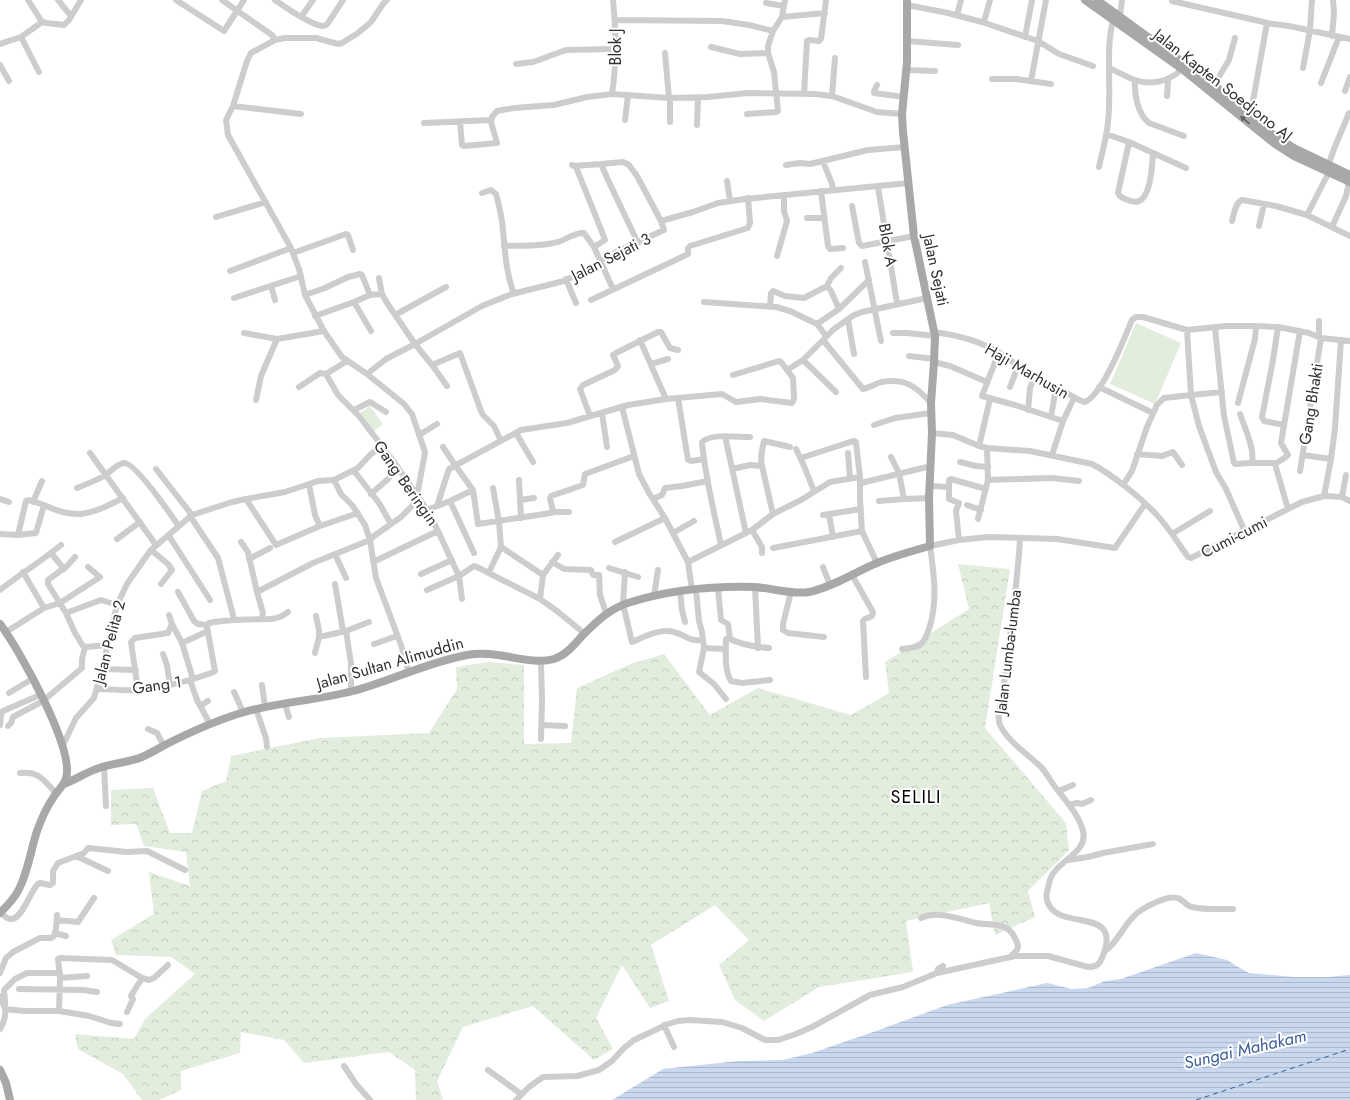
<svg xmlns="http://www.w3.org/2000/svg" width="1350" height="1100" viewBox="0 0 1350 1100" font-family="Jost,sans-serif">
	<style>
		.green { fill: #e3edde }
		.forest { fill: url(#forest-crowns) }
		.water { fill: url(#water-rules) }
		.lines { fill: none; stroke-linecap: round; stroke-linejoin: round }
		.ferry { stroke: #3a5e96; stroke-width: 1; stroke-dasharray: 5 4; stroke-linecap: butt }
		.minor { stroke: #cdcdcd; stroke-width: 6 }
		.major { stroke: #a8a8a8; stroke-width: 8 }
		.oneway { fill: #606060 }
		.labels { text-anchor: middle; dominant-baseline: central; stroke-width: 4; stroke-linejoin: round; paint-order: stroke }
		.street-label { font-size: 16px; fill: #303030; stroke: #fff }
		.water-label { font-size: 17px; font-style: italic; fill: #3a5e96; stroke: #fff }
		.quarter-label { font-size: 18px; letter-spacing: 1px; fill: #000; stroke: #fff }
	</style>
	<defs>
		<pattern id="forest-crowns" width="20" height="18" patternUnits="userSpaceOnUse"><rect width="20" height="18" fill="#e3edde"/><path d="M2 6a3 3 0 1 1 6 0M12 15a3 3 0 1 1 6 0" fill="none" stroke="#c3ccbf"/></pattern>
		<pattern id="water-rules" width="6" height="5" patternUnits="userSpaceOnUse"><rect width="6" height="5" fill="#c9d8ee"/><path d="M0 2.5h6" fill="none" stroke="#adbacc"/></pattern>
	</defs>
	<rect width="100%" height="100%" fill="#fff"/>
	<path class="green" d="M1136,323L1181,343L1155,404L1110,384Z
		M370,406L383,424L373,432L360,413Z"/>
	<path class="forest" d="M958,564L1010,569L985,728L1066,823L1069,850L1028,891L1035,917L995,935L989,903L906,921L913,972L819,987L764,1021L735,1000L719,965L749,940L715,905L651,945L669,1001L650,1008L622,965L596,1018L613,1049L594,1060L533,1006L463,1027L437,1081L443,1100H416L415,1070L389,1052L304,1063L284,1040L241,1032L240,1053L181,1071V1090L159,1100H142L123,1074L78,1049L75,1034L134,1039L145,1019L195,974L171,957L116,955L111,940L154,914L149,872L190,886L186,852L144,846L136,824L111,825V790L153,788L170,833H192L202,791L226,781L231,756L320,738L429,733L457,689L456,667L488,662L524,665V744L571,743L577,688L633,663L664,654L710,715L758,688L851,715L889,693L885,662L969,609Z"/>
	<path class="water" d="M1196,953L1227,960L1240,968L1249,973L1294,977H1327L1350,975V1100H612L663,1069L738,1061L783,1060L812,1053L876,1031L947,1005L1047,983L1072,989L1088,988L1105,981L1121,979Z"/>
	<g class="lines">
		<path class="ferry" d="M1196,1100L1350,1049"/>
		<path class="minor" d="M28,0L42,22
			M58,0L71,16
			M176,0L224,31L244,0
			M222,0L272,35L275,40
			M275,0C285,7 311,25 323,26C326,26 326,25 328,23L343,0
			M1172,1L1268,23
			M766,3L784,6
			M907,5L948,13L982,22L1038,41L1059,54L1093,66
			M957,15L961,0
			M1120,16L1122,0
			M301,17L313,0
			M782,17L825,13
			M615,20L722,21L749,25L773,31
			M42,22L47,23L64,25L69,20L81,0
			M984,22L990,0
			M1332,36L1334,13L1333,0
			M21,37L39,72
			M1025,37L1032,0
			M907,41L958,45
			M0,44L21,37L42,22
			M711,47L740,54L768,53
			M665,53L669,98
			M516,64L533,62L566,50L615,49
			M0,65L9,81
			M1109,68C1117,71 1126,77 1135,80C1151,86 1170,81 1182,69
			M1303,68L1310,30L1312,0
			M906,70L935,71
			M992,79H1016L1051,84
			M1031,81L1046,0
			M1135,81C1134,95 1138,114 1149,123L1184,136
			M1321,83L1339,37
			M877,85L874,91V93L904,97
			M1214,85L1229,60L1235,38
			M1345,91L1350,77
			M612,94C617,63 616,31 613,0
			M804,94L807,41L809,40L819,41L821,39L826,0
			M832,96L835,58
			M1167,96L1168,80
			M233,106L301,114
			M747,114L776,112L778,111L774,72L768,53V46L773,31L782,17L785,0
			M1250,114L1253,101L1267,23L1289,26L1350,39
			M625,120L628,95
			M460,122L462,145L464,146L497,143L491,122L492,117L497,111L514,108L554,105L587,97L612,94L669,98L708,97L748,93L815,94L832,96L877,112L902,114
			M670,122V98
			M424,123L491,120
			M697,125L698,98
			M1106,134L1129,142L1186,168
			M1129,142L1118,193C1120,198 1125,199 1131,201C1151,208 1152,166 1153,153
			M823,161L832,184L833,190
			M601,164L623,162L629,165L637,176L661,221
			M572,165L576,167L604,237L605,240L594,247
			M786,165L800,163L810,164L868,150L905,147
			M574,166L601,164L608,180L638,243
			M1328,166L1334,149L1349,113
			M1099,167C1102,152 1107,137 1108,122C1112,88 1105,53 1113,20
			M727,181L730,201
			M878,187L897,303
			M821,191L828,246L830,249L843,248
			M482,193L491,190L496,194C499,205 502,218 503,230C505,252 506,273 514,294
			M852,206L859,243L862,246L914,236
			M1307,215L1329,172
			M216,217L266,202
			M807,218H824
			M1232,221C1234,214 1235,203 1242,200L1276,206L1307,215L1350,236
			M1259,226L1264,204
			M1332,227L1346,196L1349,182
			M504,246C522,245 543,247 561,241C568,238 576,232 584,233L594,247L613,289
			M293,253L346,234L348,235L353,250
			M777,256L787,221L784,211V195
			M865,262L881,341
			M230,271L291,248
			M379,278L382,294L387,303L415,344L432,365L447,386
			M566,279L576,303
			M271,286L275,300
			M827,286L831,278L841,268
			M305,295L325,288L348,277L360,274L362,275L370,295
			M234,298L301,276
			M591,300L684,256L688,254V248L690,246L748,228L750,223L748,198
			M354,302L371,331
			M704,302L776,307L790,311L817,324L826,336
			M770,307L771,293L773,291L785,296L804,298L827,286L831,291L839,309
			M395,315L446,287
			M315,316L354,302L370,295L382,294
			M848,320L854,354
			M817,324L839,309L869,280
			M1278,327L1273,360L1262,417L1264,421L1284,425
			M1215,328L1224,416L1234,463L1235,464L1252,463C1255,450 1245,428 1240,414
			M1187,330L1191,395L1222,392
			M934,332C957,335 978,340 998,352C1010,359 1021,369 1033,377C1042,383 1053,386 1063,391C1071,395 1077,400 1085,402C1103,394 1124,339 1132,320L1136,317H1143L1187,330L1226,326H1256L1278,327L1309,333L1321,338L1350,341
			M244,333L277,339L324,331
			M893,333H907L935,336
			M1319,336V321
			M640,340L666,399
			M823,340L863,389C869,388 875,384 881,382C905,378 916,386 931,403
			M999,352L982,396L1015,405L1063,421
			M909,356L934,359
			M803,360L836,392
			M934,362L950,366L987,382
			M651,364L668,359
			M432,365L460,353L481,411L483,415L494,426L501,441
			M326,374L338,395L359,416L394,462L427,510L438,531L459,576L474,566L477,567L540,599L557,611L585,634
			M367,374L386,359L415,344L482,306L512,294L564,281L589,269L614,253L664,230L661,221L693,212L718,203L745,199L909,183
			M733,375L779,361L781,362L787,370
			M299,387L320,373L326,374L347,361
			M1010,387L1018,366
			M1099,387L1153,413
			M678,398L688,460L691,461L704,459
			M256,400L261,376L277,339
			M1238,403L1255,339L1256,326
			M622,407L639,474L649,493L665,518L688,562L692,590
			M354,410L370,402L386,412
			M1028,410L1030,388L1034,378
			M602,413L607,447
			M590,416L580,389L583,385L615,370L618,366L613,355L616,353L658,332H661L670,348L678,350
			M1051,417L1056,388
			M874,425L895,418L931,413
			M516,433L533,462
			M932,433L953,435L979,446L987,448L1030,451L1092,464C1111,474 1140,497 1155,513C1168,526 1177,542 1188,557L1191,558L1302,502L1324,496L1342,497L1350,501
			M419,435L437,424
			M725,436L746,533
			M979,446L990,399
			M443,447L455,465L473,490L478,524L551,513L553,512H569
			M796,449L804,466L814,491
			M90,453L156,545
			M848,453L850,478
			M1137,454L1162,456L1173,452L1182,465
			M1052,455L1063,421L1074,398
			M1303,455L1331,459
			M891,457L899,473L904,499
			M801,458L847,443L854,441L856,442L860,477V500L862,531L877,563
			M960,462L976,466L988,467
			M1253,463H1275
			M156,469L192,515
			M732,469L750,465L762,466
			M354,471L379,503L391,524
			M1300,471L1321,338
			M334,480L341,494L352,505L365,525L370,540L376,578L401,645L409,673
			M519,480L521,518
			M988,480L1052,478L1079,481
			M861,483L931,466
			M309,484L315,515L320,526
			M1123,485L1132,471L1147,427L1157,405L1164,398L1191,395L1199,426L1216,472L1226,489L1245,532
			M930,486L949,487
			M77,488C87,484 97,480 106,475C111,471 117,464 124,463C135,462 171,515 178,525
			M371,494L388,479L397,467
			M1324,496L1331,459L1335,428L1341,340
			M1342,497L1346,475
			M0,499L9,502
			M246,499L285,492L318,481L334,480L358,468L370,455L381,446
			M653,499L662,495L665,488L682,486L708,481
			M520,500L534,498
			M450,501L474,553
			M879,501L904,499L929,498
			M33,502L42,481
			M967,505L981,510
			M437,506L449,469L521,430L567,423L628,405L666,399L722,394L736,402L760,399L792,403L794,399L793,378L787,370L803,360L834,329L854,315L862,312L927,298
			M1288,509L1275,464L1286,457L1288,455L1281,443L1300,331
			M427,510L450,501L473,490
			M553,512L550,498L551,496L583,485L585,474L634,456
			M773,514L762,466C760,457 762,450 764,441L790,447
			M829,514L833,537
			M823,515L861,509
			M190,516L218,558L234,619
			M978,519L988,480L987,448
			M752,530L762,547V553
			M673,533L694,521
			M0,534L18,535L36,533L44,505C77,521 92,514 123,498
			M1172,534L1210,511
			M18,535L26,501L29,500L44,505
			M169,536L210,600
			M117,539L140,522
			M959,540L956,511L959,503L949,499V480L951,479L986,489
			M241,542L248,552L257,592
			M615,542L665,518
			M721,545C714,511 705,477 702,442C711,433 738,437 750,437
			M501,547L543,575
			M773,548L862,531
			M151,550L168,564L172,570L161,584
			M51,553L64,569
			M335,554L346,578
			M75,557L67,566L48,580V584L66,613L75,633L83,646L87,647L107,645
			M249,559L270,548
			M373,562L438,531
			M552,562L564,569L591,570L593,575H599L600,595L606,613
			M688,562L752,530L773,514L801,500L830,482L860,477
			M823,567L830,585
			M609,568L638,577
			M23,572L44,608
			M489,572L501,547L499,522L493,488
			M625,572L623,604L632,642C644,637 660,628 674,632C686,635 689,642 703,640
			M421,574L452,560
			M852,575L873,612L872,616L865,619L863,621L866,677
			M335,584L343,631
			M755,587L758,648
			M718,588L721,620L728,624L730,639
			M0,590C20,574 42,561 61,545
			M427,590L459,576L462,599
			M696,590L699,621L702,632L704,648L699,672L714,684L726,699
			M680,591L682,610L685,622
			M178,592L194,621L198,624L207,625
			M791,592L783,624V630L788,633L824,637
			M654,596L658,570
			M540,599L543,575L558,555
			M66,613L101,600L117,605
			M169,615L172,624L182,643L193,679
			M316,616L319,630V637L346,631L369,622
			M262,619C272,620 280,619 288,612
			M346,631L351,663V692
			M6,632L44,608L60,603L100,577L88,567
			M182,643L208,631
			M374,644L397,636
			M704,648L726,649
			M769,648C755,647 741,645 728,638L726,639C726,652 724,670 731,681L742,683L770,680
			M902,649C908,648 915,648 920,645C925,641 927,635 929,629C938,602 934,574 930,546L959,540L988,537L1057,539L1115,548L1145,504
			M315,653L319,637
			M163,654L167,665L170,685
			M102,669L136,670
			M190,680L197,700L210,724
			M262,685L265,707
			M97,689C110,689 124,691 138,690C164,688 189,681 214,672L215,671L207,627L209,623C227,619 244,620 262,619L263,613L257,592L313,563L370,540L374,536L401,517L413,505L417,496L424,458L425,452L423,446L412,414L404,404L367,374L342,357L324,331L305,295L299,269L291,248L228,135L226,120L233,106L247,61L251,53L275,40L285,38H316L338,44L342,43L358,33L371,22L383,4L387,0
			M138,690L131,642L135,638L168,633L172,624
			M234,692L243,712
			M9,693L32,679
			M285,704L289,717
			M200,706L208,701
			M256,709L266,738L267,747
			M3,711L40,695
			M0,725L1,715L3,711
			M542,725L565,726
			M8,726L11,723L13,717L43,701L82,668V659L85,647
			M148,729L157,733L164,746
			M541,739L542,700L541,661
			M63,745L76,718L94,698L102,669L117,605L127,584L145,558L151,550L192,515L232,502L246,499L276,545L320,526L358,513
			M104,766L106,806
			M20,773C40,771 44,781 56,793
			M1059,791L1073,785
			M1069,805L1077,803L1082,804L1091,800
			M76,856L108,871
			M1068,860L1088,857L1103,853L1153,844
			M0,912C3,915 7,919 11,919C23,920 32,885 40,883C43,883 47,885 50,885L53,883V871L58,863L84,853L88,848L127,852L147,851L185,870
			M921,918C938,910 959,919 976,923C986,925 1001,923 1009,930C1013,933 1017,941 1018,946L1017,950L1010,957
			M57,920L78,922L94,898
			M55,933L66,936
			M1105,951C1118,942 1123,926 1135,915C1142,908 1167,895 1177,898C1183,899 1186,906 1192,907C1205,910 1220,909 1233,909
			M0,973L6,958L13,952L40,938H51L54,936L56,929L57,915
			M937,973L938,969L943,966
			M60,978L87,976
			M19,989L83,990L97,992
			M0,996L5,1009L25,1011H59L89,1016L111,1023L120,1024
			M59,1011L60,978L58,959L60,958L112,960L142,978L149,980L154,978L168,965
			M127,1012L133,999L131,996L142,978
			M664,1025L674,1047
			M0,1029C8,1017 5,1004 4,990L15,979L27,973H60
			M344,1066L356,1084L370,1100
			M488,1070L521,1094
			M516,1100L529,1087L543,1077L577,1076L599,1070L612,1061L624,1048L634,1040L668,1024L678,1021L690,1020L722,1022L742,1028L765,1040H778L796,1034L812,1027L870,995L903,987L937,973L1015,956H1048L1088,967C1096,967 1099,965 1102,958C1123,908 1067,929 1051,908C1046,902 1046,894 1048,888C1049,882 1051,875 1055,871C1064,859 1088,850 1083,831C1079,815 1066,801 1056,788C1051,782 1047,774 1042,768C1028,754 1009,743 1000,725C996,716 1002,701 1003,692C1009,641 1017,590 1020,539"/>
		<path class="major" d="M1085,0L1182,69L1275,144L1292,155L1350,182
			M1097,0L1214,85L1271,133L1294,148L1350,175
			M0,624C19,649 75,749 66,778C64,786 57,791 53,798C46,808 41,820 37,831C31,849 28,872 19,889C15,898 7,906 0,913
			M64,784C77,779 88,771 102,767C115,763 130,762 142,757C149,754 156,750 163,746C190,732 219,719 248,711C282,702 318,700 353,691C391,681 428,662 467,655C497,649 528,666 554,659C566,655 574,645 582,636C597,621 610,608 631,602C670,590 713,586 754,587C771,588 794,595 809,592C833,587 855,572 877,563C894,556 912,551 930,546L929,498L932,433L931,403L934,362L935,336L914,236L903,132L902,114L907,62V0
			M0,1070L6,1083L10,1100"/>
	</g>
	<defs><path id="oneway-solid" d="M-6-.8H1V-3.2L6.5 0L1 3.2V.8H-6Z"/></defs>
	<use class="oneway" href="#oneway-solid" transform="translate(1245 120) rotate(-141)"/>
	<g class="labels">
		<g class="street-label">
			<text transform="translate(615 47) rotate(-90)">Blok J</text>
			<text transform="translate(1223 85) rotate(38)">Jalan Kapten Soedjono AJ</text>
			<text transform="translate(888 245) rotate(80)">Blok A</text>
			<text transform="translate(611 257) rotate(-27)">Jalan Sejati 3</text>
			<text transform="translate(936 270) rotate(78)">Jalan Sejati</text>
			<text transform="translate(1027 371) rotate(30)">Haji Marhusin</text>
			<text transform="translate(1311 404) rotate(-81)">Gang Bhakti</text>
			<text transform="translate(406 483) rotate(55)">Gang Beringin</text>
			<text transform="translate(1234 537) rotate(-27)">Cumi-cumi</text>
			<text transform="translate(109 642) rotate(-75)">Jalan Pelita 2</text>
			<text transform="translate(1008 652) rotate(-83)">Jalan Lumba-lumba</text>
			<text transform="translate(390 663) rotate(-16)">Jalan Sultan Alimuddin</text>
			<text transform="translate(157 685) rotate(-8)">Gang 1</text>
		</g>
		<g class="water-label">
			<text transform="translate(1245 1049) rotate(-13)">Sungai Mahakam</text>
		</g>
		<g class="quarter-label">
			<text x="916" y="797">SELILI</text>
		</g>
	</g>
</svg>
